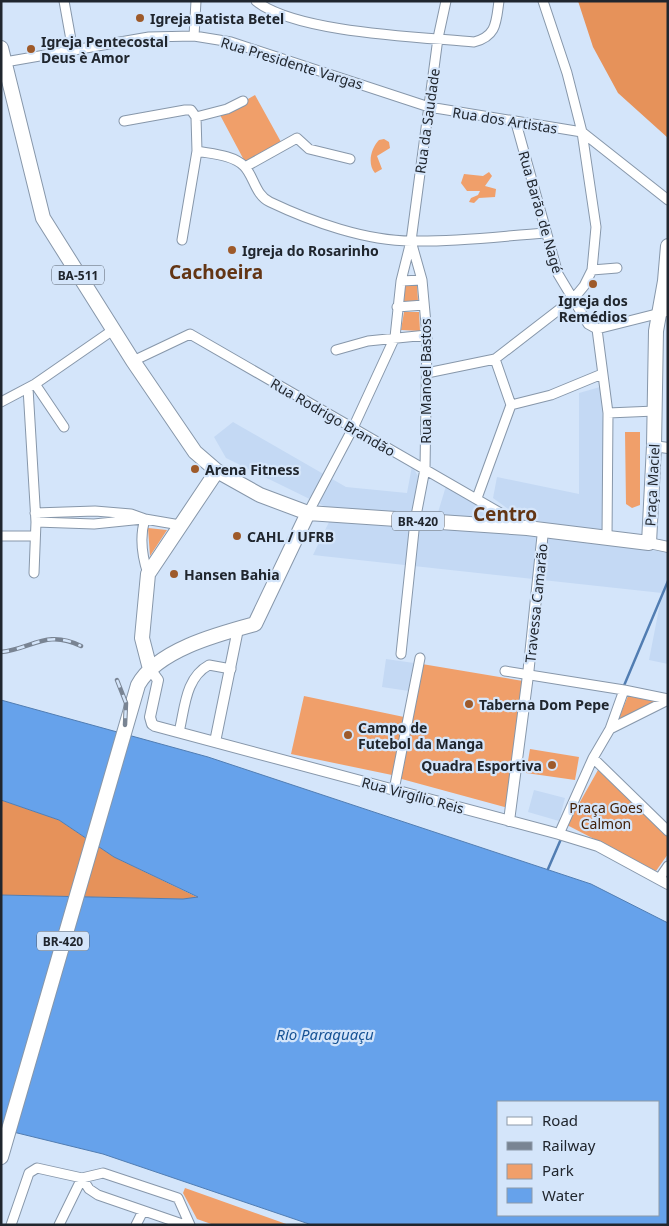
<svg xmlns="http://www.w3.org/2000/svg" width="669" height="1226" viewBox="0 0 669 1226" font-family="'Noto Sans',sans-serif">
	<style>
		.built { fill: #c4d9f4 }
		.green { fill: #f09f6a }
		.forest { fill: #e6925a }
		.water { fill: #66a2eb; stroke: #517db2; fill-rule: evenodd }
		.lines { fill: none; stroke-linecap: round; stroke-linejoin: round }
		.stream { stroke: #517db2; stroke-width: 2.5 }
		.minor-casing { stroke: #8797aa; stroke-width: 11 }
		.tertiary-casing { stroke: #8797aa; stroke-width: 12 }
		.primary-casing { stroke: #8797aa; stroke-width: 16 }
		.minor { stroke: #fff; stroke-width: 9 }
		.tertiary { stroke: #fff; stroke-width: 10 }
		.primary { stroke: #fff; stroke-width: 14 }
		.rail-casing { stroke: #798493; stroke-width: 4.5 }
		.rail { stroke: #d4e5fa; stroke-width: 2.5; stroke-dasharray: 8; stroke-linecap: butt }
		.poi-dot { fill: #9e5a2a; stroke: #d4e5fa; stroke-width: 2 }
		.labels { text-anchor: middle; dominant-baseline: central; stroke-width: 4.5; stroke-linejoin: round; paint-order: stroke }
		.shield { fill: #d4e5fa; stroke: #565f6b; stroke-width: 1 }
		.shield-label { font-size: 12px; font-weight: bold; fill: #20262e }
		.poi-label { font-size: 14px; font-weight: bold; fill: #20262e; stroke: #d4e5fa; text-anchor: start }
		.street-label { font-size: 14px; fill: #20262e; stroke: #d4e5fa }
		.park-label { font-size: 14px; fill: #432109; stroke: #d4e5fa }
		.water-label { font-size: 15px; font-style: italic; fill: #165294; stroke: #d4e5fa }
		.district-label { font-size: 19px; font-weight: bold; fill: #633514; stroke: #d4e5fa }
	</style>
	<rect width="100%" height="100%" fill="#d4e5fa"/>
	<path class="built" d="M600,387L603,423L602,529L553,525L515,514L493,498L497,477L579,494V393Z
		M233,422L346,487L407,493L412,466L418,476L412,513L330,509L226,458L214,437Z
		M446,486L490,508L492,515L488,527L436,519Z
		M329,522L504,533L668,552V664L649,660L662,593L313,555Z
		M386,659L414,663L409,691L382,687Z
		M534,790L565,798L559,821L528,812Z"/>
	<path class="green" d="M255,95L281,142L245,162L220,115Z
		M384,139L389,142L390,148L377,156L382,169L375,173C367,164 371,148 379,140Z
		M489,172L492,176L485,186L496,189L495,197L479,198L474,203L469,202L471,198L478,195L480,191H467L461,183L464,174L483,176Z
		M405,284H417L418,301H404Z
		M404,312H419L420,331L401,330Z
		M625,432H640V505L632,508L626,504Z
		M148,528L167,530L150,556Z
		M422,664L529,682L512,809L398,778Z
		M304,696L404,717L392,775L291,754Z
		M628,696L658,702L618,720Z
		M530,749L579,757L575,780L526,773Z
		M598,770L668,837V854L656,871L567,825Z
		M185,1188L289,1225H214L197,1219L183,1193Z"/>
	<path class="forest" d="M578,1H668V138L618,93L593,47Z
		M1,800L59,820L114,857L199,898L183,899L1,895Z"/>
	<path class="water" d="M1,700L208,757L591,884L668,923V1225H312L103,1154L1,1129V895L183,899L198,897L114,857L59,820L1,800ZM498,1102H658V1215H498Z"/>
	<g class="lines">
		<path class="stream" d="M623,688L668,581
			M548,869L561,839"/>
		<g class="minor-casing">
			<path id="minor" d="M64,1L73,51
				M256,1C296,33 421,37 474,42C497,36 496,22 499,1
				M194,36L196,1
				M5,62L149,37L194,36L231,42L429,107L582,132
				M124,121L185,110H191L196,117
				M516,123L558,274L588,324L597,329L608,413L607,538
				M582,132L668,200
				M197,151C212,154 233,155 244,166C254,176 255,195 270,202C312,222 366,241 412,241C456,242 502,236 546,233
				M245,167L297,138L309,149L350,159
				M182,240L197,151L196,117L227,109L243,101
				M592,270L617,268
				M401,281L422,280
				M397,307L424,305
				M597,329L668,311
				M336,350L368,341L427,335
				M133,361L190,334L523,526
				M427,373L495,359L574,298L584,286L592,270L596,227L582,132L567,73L543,1
				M35,384L64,427
				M28,388L36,522L34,573
				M1,402L35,384L113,330
				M511,405L551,395L602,374
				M608,413L655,411
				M477,498L511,405L495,359
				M35,513L95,511L131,514L145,519L180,525
				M308,513L353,428L395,337L401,281L411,241L438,38L446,1
				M145,519C139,538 142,556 148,574
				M36,522L94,524L143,519
				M1,536H35
				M401,654L415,521L425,469L427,335L422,280L411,241
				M505,671L624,690L668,699
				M610,729L668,700
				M179,732C185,708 185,678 209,665L231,669
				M593,758L668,831
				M394,790L420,658
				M559,834L593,758L610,729L624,690
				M659,879L668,866
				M82,1178L89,1189L98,1195L185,1225
				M11,1225L29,1173L37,1168L82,1178L103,1173L178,1198L190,1225
				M59,1225L82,1178
				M136,1225L143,1211"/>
		</g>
		<g class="tertiary-casing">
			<path id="tertiary" d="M654,446L668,448
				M649,543L668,547
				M150,669L158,680L150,717L152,724L155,726L559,834L598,846L668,884
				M215,742L238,629
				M509,821L528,675L543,531"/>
		</g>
		<g class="primary-casing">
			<path id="primary" d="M1,48L43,218L133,361L195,452L217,471L260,495L308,513L527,528L649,543L654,446L656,331L665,281L668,246
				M150,669L142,638L148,574L217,471
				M1,1157L138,685C157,650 218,634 255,624L308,513"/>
		</g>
		<use href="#minor" class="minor"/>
		<use href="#tertiary" class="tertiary"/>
		<use href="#primary" class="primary"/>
		<g class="rail-casing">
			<path id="rail" d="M1,652C32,649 46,629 81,646
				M117,680L126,703L125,725"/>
		</g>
		<use href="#rail" class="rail"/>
	</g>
	<g class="poi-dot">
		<circle cx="140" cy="18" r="5"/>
		<circle cx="31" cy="49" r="5"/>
		<circle cx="232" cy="250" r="5"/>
		<circle cx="593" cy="284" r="5"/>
		<circle cx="195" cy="469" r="5"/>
		<circle cx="237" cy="536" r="5"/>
		<circle cx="174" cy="574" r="5"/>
		<circle cx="469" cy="704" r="5"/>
		<circle cx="348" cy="735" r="5"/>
		<circle cx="552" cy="765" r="5"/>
	</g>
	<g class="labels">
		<g class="shield">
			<rect x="52" y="265.5" width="52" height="19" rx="4"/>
			<rect x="392" y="511.5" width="52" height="19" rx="4"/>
			<rect x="37" y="931.5" width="52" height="19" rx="4"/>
		</g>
		<g class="shield-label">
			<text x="78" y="275">BA-511</text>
			<text x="418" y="521">BR-420</text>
			<text x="63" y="941">BR-420</text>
		</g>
		<g class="poi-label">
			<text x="150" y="18">Igreja Batista Betel</text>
			<text x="41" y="41">Igreja Pentecostal<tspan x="41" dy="16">Deus è Amor</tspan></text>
			<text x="242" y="250">Igreja do Rosarinho</text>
			<text x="593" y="300" text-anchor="middle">Igreja dos<tspan x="593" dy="16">Remédios</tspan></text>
			<text x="205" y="469">Arena Fitness</text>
			<text x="247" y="536">CAHL / UFRB</text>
			<text x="184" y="574">Hansen Bahia</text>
			<text x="479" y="704">Taberna Dom Pepe</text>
			<text x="358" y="727">Campo de<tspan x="358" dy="16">Futebol da Manga</tspan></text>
			<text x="542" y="765" text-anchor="end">Quadra Esportiva</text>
		</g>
		<g class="street-label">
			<text transform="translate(292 63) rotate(17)">Rua Presidente Vargas</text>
			<text transform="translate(505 120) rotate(9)">Rua dos Artistas</text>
			<text transform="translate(427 121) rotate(-82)">Rua da Saudade</text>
			<text transform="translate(541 212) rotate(74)">Rua Barão de Nagé</text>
			<text transform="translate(425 381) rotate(-90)">Rua Manoel Bastos</text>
			<text transform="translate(333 417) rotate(30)">Rua Rodrigo Brandão</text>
			<text transform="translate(652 485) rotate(-87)">Praça Maciel</text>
			<text transform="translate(536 603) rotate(-84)">Travessa Camarão</text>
			<text transform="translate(413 795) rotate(15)">Rua Virgílio Reis</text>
		</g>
		<g class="park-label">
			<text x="606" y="807">Praça Goes<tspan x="606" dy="16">Calmon</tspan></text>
		</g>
		<g class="water-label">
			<text x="325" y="1034">Rio Paraguaçu</text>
		</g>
		<g class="district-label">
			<text x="216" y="272">Cachoeira</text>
			<text x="505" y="514">Centro</text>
		</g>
	</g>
	<rect width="669" height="1226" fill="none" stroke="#20262e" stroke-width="5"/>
	<rect x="497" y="1101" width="162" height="115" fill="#d4e5fa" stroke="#8c99a8"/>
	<rect x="507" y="1117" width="25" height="8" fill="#ffffff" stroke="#8c99a8"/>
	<text x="542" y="1126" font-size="15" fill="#20262e">Road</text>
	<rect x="507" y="1142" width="25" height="8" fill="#798493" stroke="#8c99a8"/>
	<text x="542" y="1151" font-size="15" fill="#20262e">Railway</text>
	<rect x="507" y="1164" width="25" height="15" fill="#f09f6a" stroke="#8c99a8"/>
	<text x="542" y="1176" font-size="15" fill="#20262e">Park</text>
	<rect x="507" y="1188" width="25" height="15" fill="#66a2eb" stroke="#8c99a8"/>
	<text x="542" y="1201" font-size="15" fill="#20262e">Water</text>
</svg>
